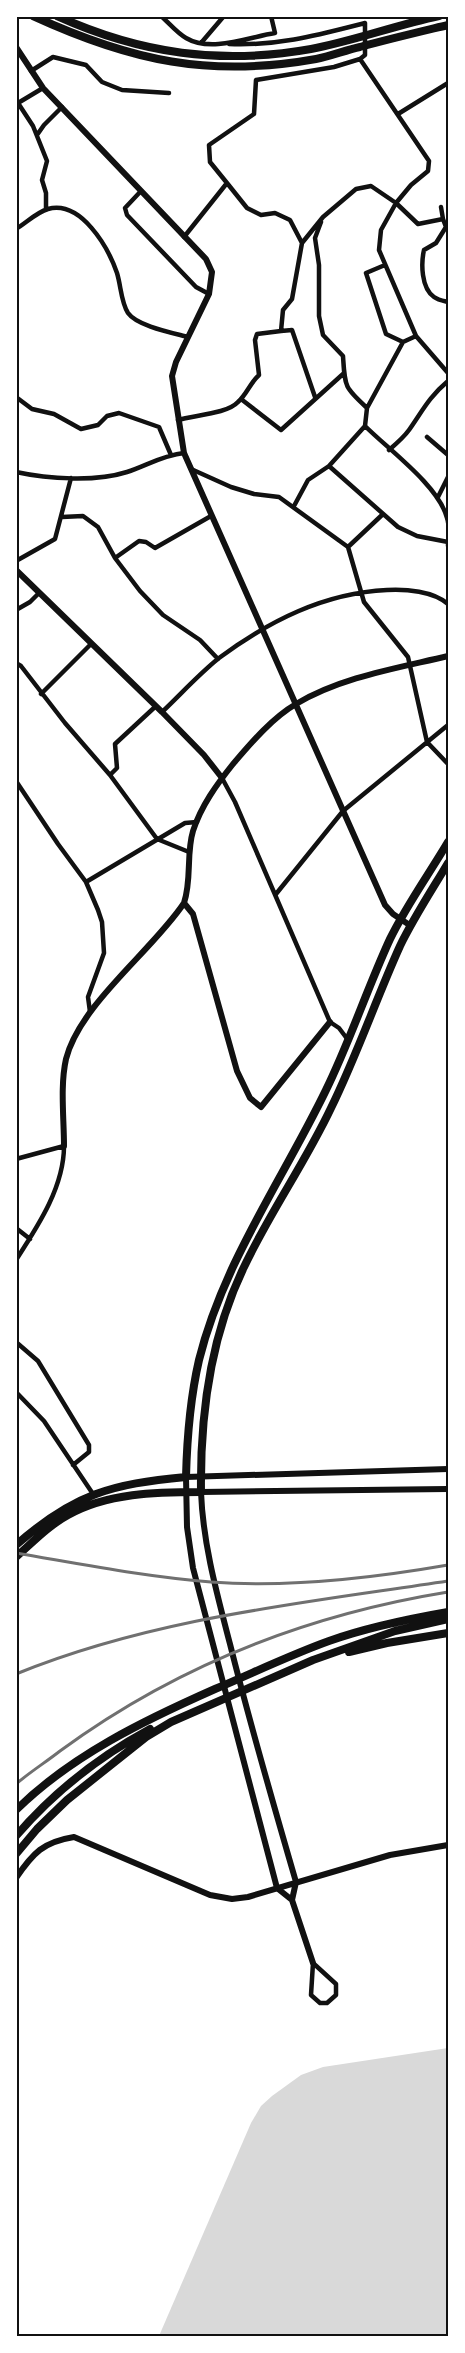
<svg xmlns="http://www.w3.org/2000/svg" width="465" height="2353" viewBox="0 0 465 2353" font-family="Jost,sans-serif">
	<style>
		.water { fill: #d9d9d9 }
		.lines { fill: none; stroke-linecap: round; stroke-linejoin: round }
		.minor { stroke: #111; stroke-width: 4.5 }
		.tertiary { stroke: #111; stroke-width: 6 }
		.primary { stroke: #111; stroke-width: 8 }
		.trunk { stroke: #111; stroke-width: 8 }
		.motorway { stroke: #111; stroke-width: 8 }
		.rail { stroke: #707070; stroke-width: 3 }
		.neatline { fill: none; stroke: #111; stroke-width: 2 }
	</style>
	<rect width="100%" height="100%" fill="#fff"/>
	<path class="water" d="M448,2048V2336H159L251,2123L261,2106L272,2096L301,2075L323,2067Z"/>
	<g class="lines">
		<path class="minor" d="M161,16C169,23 177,33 186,38C211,53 249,37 275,33L271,16
			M201,43L224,16
			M229,44C279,46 318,35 365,23V55L360,59
			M31,71L53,57L86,65L102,82L122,90L169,93
			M43,88L18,103L33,126L47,161L42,180L46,193V210
			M398,114L448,83
			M37,135L44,125L62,107
			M227,183L210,162L209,145L254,114L256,80L334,67L360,59L429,161L428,171L411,185L396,203L381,230L379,250L416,336L448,373
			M141,191L125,208L127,215L196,287L209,294
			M441,207L443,219
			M321,222L315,238L319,265V316L323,335L343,356C345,387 344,387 367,408
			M446,227L436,243L424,250C421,263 421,288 434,297C438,300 444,301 448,302
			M16,229C26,223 37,212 48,209C81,200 108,247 117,273C121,286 121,302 128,313C137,326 173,333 188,337
			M184,237L227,183L247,208L261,215L275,213L290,220L302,243
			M385,265L366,273L386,334L403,342
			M281,331L292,330L315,397
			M16,397L32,409L54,414L81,429L98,425L107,416L119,413L159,427L171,455
			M241,399L281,430L343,374
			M178,420C194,415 227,414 238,402C247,394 250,383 259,375L255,340L257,334L281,331L283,310L292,299L302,243L323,217L356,189L371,186L396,203L418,224L443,219L446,227H448
			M365,426C389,450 439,486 447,518C450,526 448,537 448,546
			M427,437L448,455
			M389,450C396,444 404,437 409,430C423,410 429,397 448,381
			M329,466L398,527L417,536L448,542
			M191,469L231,487L254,494L279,497L348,547L364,602L408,657L427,742L448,764
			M16,472C48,479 96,482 127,472C146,466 163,455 184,453
			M438,497L448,477
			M294,506L308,480L329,466L365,426L367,408L403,342L416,336
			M62,517L83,516L98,527L115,558L140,591L163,615L200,640L218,659
			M348,547L382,515
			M115,558L139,541L146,542L155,548L211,516
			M16,561L55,539L71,478
			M16,610L30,602L39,593
			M16,663L21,666L65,723L110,775L157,839L189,852
			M41,694L91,644
			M162,712C181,694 199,674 219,658C269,621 324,593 387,590C406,589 433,591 448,604
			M110,775L117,768L115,744L156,706
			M222,778L235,802L330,1022L339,1028L348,1040
			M16,781L58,844L86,882L98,910L102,922L104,953L88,997L90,1012
			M86,882L185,823L197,822
			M276,894L343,811L448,725
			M16,1159L64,1146C64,1187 38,1226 16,1260
			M16,1228L30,1239
			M16,1342L38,1361L89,1445V1452L73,1465
			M16,1392L44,1421L93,1494
			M313,1963L336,1984V1995L327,2003H320L311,1995Z"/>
		<path class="tertiary" d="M16,47L43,88L206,259L212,272L209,294L176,362L172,376L184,453L385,905L393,914L411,926
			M16,570L162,712L204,755L222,778
			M184,903L193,914L237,1071L250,1098L261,1107L330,1022
			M64,1146C64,1118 60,1086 66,1059C80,1004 153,950 184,903C192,879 186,854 193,831C201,806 217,784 233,764C251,743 272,718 296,704C341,677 398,668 448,656
			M16,1878C33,1853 43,1842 74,1837L210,1895L232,1899L248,1897L390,1855L448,1845
			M292,1900L277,1888L193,1568L187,1527L186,1477L448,1469
			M313,1963L292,1900L296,1882C273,1803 250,1724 230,1644C217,1594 203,1544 201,1492L448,1489"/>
		<path class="primary" d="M16,1545C74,1494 111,1484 186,1477C187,1438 190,1399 199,1360C223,1263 283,1179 326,1090C350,1041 367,989 390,939C406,906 429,874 448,842
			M16,1557C33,1542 48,1526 68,1515C107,1493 156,1492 201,1492C200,1415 210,1337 244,1267C270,1212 305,1163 331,1108C357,1055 376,999 400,946C414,917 432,890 448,863"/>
		<path class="trunk" d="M33,16C131,61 210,78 316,59C331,56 346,50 360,47C389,39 419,32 448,25
			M57,16C141,54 221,65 311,49C354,41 396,25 439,16"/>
		<path class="motorway" d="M349,1652L387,1643L448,1633
			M16,1810C72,1755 145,1720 215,1689C253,1673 290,1655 329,1641C368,1627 408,1619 448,1612
			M16,1836C53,1793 100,1756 150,1729
			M16,1854L37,1829L67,1800L146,1737L171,1722L313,1660L395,1631L448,1619"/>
		<path class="rail" d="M16,1553C81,1564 146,1577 211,1582C288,1588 373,1578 448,1565
			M16,1674C153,1618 303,1603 448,1581
			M16,1784C30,1772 46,1762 60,1751C177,1665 306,1615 448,1592"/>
	</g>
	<rect width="465" height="2353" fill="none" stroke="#ffffff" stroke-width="36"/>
	<rect x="18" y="18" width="429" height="2317" class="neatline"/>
</svg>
